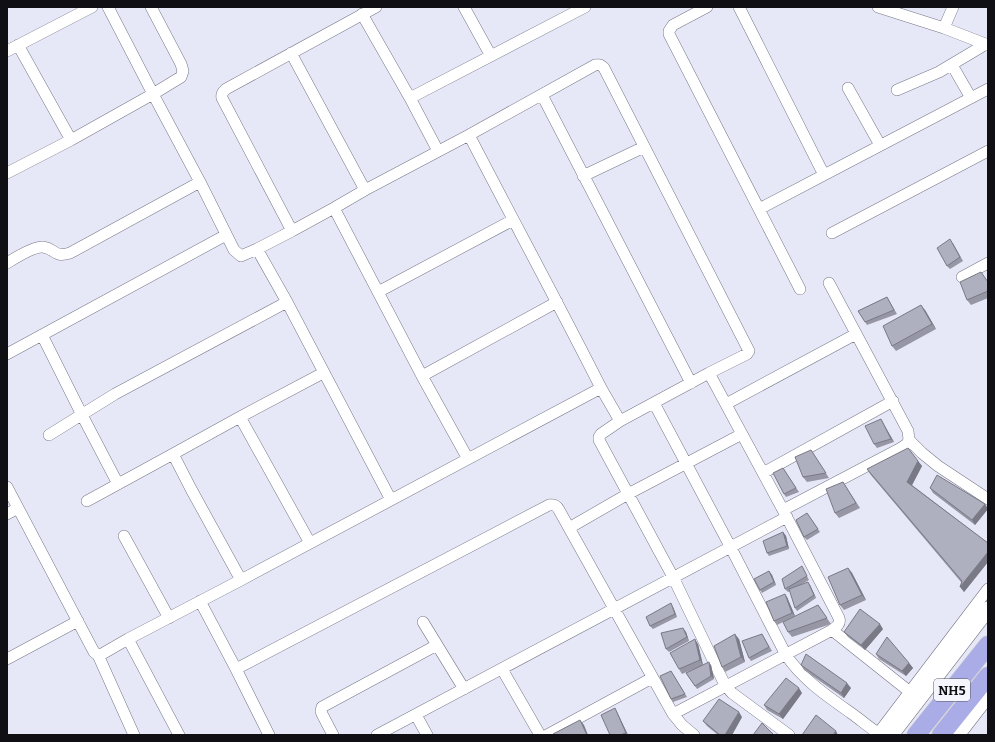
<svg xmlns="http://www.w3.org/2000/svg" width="995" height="742" viewBox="0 0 995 742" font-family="Bitter,serif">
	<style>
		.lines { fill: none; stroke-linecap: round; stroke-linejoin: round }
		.minor-casing { stroke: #767786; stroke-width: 12 }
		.secondary-casing { stroke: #767786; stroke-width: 16 }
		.trunk-casing { stroke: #cacacb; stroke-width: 19 }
		.minor { stroke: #fff; stroke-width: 11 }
		.secondary { stroke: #fff; stroke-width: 15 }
		.trunk { stroke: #aaace8; stroke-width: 18 }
		.wall { fill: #9696a4 }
		.shaded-wall { fill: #7a7a86 }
		.building { fill: #aeafbf; stroke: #7a7a86 }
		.labels { text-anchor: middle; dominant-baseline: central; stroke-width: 3; stroke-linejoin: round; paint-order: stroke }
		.shield { fill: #f5f6fd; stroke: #54545a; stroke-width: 1 }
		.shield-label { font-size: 13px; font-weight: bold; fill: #0f0f14 }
	</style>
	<rect width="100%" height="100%" fill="#e6e8f8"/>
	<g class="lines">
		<g class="minor-casing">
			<path id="minor" d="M108,7L153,94L200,182L234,250L241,256L257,249L292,231
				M376,7L226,89C223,92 221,94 222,98L292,231L334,208L365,190L469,135
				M464,7L491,56
				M707,7L673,25L669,31V34L800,289
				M739,7L824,175L759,209
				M878,7L944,28L988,45
				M362,14L410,98L438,151
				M944,28L953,7
				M18,45L71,140
				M7,51L92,7
				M291,53L365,190
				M952,65L971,98
				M848,88L880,145
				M897,90L939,72L986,44
				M542,95L691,383
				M410,98L585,7
				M7,173L71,140L153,94L181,77L183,71L181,64L151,7
				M824,175L988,89
				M583,176L644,147
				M334,208L422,376L468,459
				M832,233L988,151
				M257,249L287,302L391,500
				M7,263C15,258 34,246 43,247C56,249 54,258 70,253L200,182
				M962,277L988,263
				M378,292L513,220
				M42,335L82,415L118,484
				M7,354L226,235
				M422,376L557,302
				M601,388L620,421
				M654,403L730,546L786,655C802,679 827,696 851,713C861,720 871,729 881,735
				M726,404L856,334
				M240,417L310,543
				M49,435L115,394L287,302
				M909,440L922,453L938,466L988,499
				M763,473L893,401
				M7,487L94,652L98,655L102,654L128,639L241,580L601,388C558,303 513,220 469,135L595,65C600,64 601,65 604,68L749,351L747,354L709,373L620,421L601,434L599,437V440L673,577L725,685L732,693L789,735
				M87,501L173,454
				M783,510L901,448L907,444L909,440L908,431L829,283
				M7,514L18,508
				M569,528L628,494L742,434
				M124,536L169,618
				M241,580L191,489L173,454L240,417L323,373
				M200,601L236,669L269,735
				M423,622L464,689
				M832,630L915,696
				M128,639L179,735
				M98,655L134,735
				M7,659L78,621
				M236,669L549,505C555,504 557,506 559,510L673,714L682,725L694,735
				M502,669L540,735
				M673,714L832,630C836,627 841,624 839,618L783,510L709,373
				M416,715L427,735
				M333,735L322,714L321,711L322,707L437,645
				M377,735L787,517
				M547,735L652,678
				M877,735L988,589"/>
		</g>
		<g class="secondary-casing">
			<path id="secondary" d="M891,735L988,609
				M957,735L988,695"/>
		</g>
		<g class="trunk-casing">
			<path id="trunk" d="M916,735L988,645
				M941,735L988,676"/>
		</g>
		<use href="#minor" class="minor"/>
		<use href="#secondary" class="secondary"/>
		<use href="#trunk" class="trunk"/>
	</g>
	<path class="wall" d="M953,243L963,261L950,269L947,266Z
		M988,282V298L971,305L967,300Z
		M887,297L897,314L867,325L858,311Z
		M925,310L936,329L896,351L892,346Z
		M881,419L894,442L877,448L874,444Z
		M811,450L829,478L807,482L803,477Z
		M918,461L922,466L912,485L988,543V562L964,592L961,582L870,474L867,469Z
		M783,468L799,492L786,497L784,494Z
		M843,482L860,508L839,518L835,513Z
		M930,488L985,504L988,509L975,525L933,493Z
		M807,513L820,532L807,540L804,537Z
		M783,532L786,536L789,549L769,556L767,553Z
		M848,568L852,573L866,600L844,610L840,605Z
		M804,570L809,580L802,584L810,585L816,598L797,611L795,608L790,591L788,592L785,589Z
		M769,571L772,575L776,585L762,593L760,590Z
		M787,597L795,616L777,625L774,621Z
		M818,605L831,624L792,637L788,632Z
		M673,607L677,617L653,629L650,626Z
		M883,629L865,650L848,637L844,632Z
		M686,632L689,641L669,652L666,649Z
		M762,634L772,651L751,661L749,658Z
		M739,639L745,662L725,672L722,667Z
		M698,644L703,665H711L714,679L697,689L686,673L696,668L682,674L679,669Z
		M876,654L909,663L913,668L906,676L879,659Z
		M801,665L851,688L844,698L804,670Z
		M671,671L687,697L673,702L671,699Z
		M802,693L783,719L767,710L764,705Z
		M617,712L628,735H610Z
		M742,717L732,735H718L707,726L703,721Z"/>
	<path class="shaded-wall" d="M921,305L925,310L936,329L932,324Z
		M881,419L883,423L894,442L891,439Z
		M918,461L922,466L911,487L907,482Z
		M985,504L988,509L975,525L972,520Z
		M783,532L786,536L789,549L787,546Z
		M988,552V562L964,592L960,587Z
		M848,568L852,573L866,600L862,595Z
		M769,571L772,575L776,585L774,582Z
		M808,582L810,585L816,598L814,595Z
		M785,594L787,597L795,616L792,613Z
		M671,603L673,607L677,617L675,614Z
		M880,624L883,629L865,650L861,645Z
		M683,628L686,632L689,641L687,637Z
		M735,634L739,639L745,662L741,657Z
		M695,639L698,644L703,665L700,660Z
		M709,662L711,665L714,679L711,676Z
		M909,663L913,668L906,676L902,671Z
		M847,683L851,688L844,698L841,693Z
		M799,688L802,693L783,719L779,714Z
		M615,708L617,712L628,735L626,733Z
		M739,712L742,717L732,735H725Z
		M580,720L584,725L588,735H587Z
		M836,731L838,735H833Z"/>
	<path class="building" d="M950,239L960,257L947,266L937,248Z
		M981,272L988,282V291L967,300L960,282Z
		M887,297L894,310L865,322L858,311Z
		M921,305L932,324L892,346L883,326Z
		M881,419L891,439L874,444L865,426Z
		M908,448L918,461L907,482L988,543V552L960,587L962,581L867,469Z
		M811,450L826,473L803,477L795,457Z
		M783,468L796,488L784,494L773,473Z
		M937,475L985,504L972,520L930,488Z
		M843,482L856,503L835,513L826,489Z
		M807,513L818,529L804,537L796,520Z
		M783,532L787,546L767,553L763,541Z
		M802,566L807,576L785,589L782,579Z
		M848,568L862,595L840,605L828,577Z
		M769,571L774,582L760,590L754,579Z
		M808,582L814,595L795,608L789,589Z
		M785,594L792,613L774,621L766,602Z
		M671,603L675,614L650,626L646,617Z
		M818,605L827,618L788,632L783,622Z
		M860,609L880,624L861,645L844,632Z
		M683,628L687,637L666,649L661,633Z
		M735,634L741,657L722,667L714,646Z
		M762,634L769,647L749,658L742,641Z
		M887,637L909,663L902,671L876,654Z
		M695,639L700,660L679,669L670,653Z
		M806,654L847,683L841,693L801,665Z
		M709,662L711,676L695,686L686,673Z
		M671,671L685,694L671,699L660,676Z
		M786,678L799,688L779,714L764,705Z
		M719,699L739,712L725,735H720L703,721Z
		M615,708L626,733L620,735H610L601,715Z
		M816,715L836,731L833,735H802Z
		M580,720L587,735H553V734Z
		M762,723L773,734L772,735H753Z"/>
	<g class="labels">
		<rect class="shield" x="934" y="679" width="36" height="22" rx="3"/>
		<g class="shield-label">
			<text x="952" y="690">NH5</text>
		</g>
	</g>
	<rect width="995" height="742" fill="none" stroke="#0f0f14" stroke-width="16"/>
</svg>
